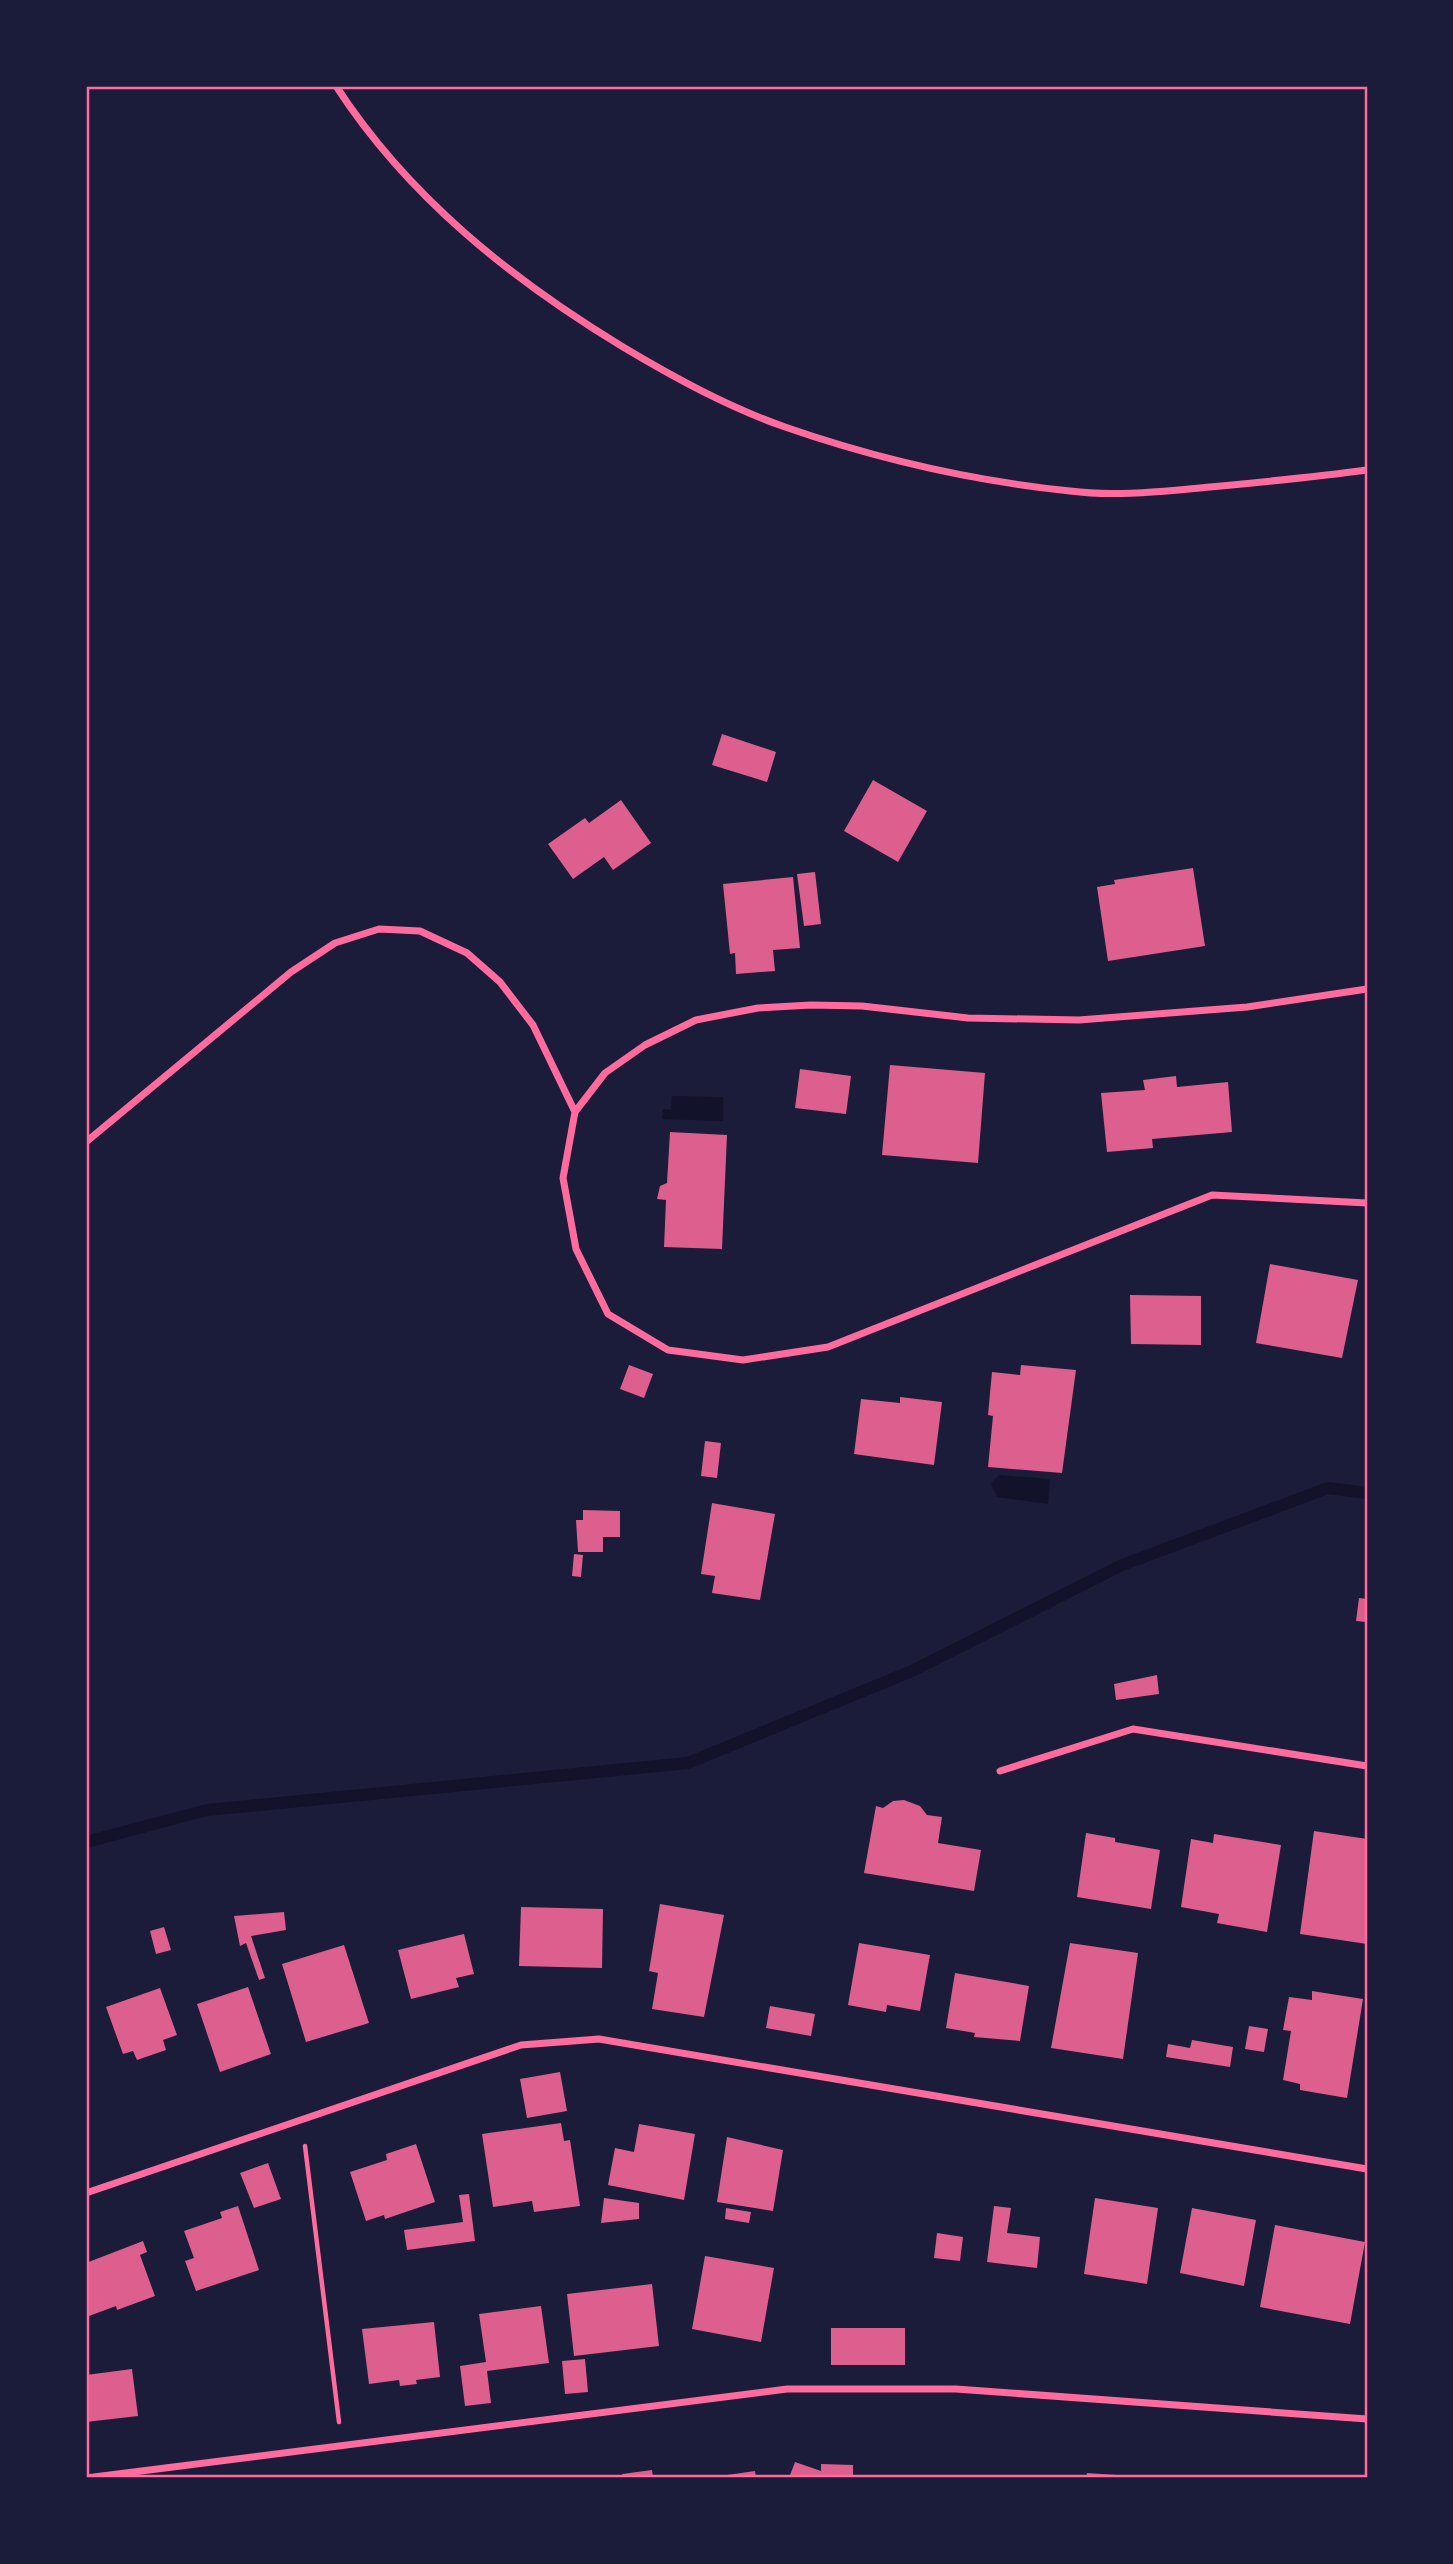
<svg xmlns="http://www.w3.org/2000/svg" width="1453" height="2564" viewBox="0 0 1453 2564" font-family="'Golos Text',sans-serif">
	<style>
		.water { fill: #12122b }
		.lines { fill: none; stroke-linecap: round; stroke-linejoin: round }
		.stream { stroke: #12122b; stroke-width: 12 }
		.building { fill: #dd5f8e }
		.path { stroke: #ff6b9d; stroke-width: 4.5 }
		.minor { stroke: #ff6b9d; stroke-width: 7 }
		.neatline { fill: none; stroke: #ff6b9d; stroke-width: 2.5 }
	</style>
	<rect width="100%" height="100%" fill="#1b1b3a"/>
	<path class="water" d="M672,1096L723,1097V1121L662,1119L663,1109L671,1110Z
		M999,1475L1050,1479L1048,1504L997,1497L991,1484Z"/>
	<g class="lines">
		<path class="stream" d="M86,1842L207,1810L688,1763L912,1671L1122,1565L1328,1488L1367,1493"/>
	</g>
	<path class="building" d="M722,734L776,752L767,782L712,765Z
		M873,780L927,811L898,862L844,831Z
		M621,800L651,843L613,870L604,857L573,879L548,844L585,818L589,823Z
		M1193,868L1205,946L1108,961L1097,887L1115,884L1114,880Z
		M815,872L821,924L804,926L797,874Z
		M793,877L800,948L773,950L775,971L736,974L735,953L730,954L723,884Z
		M890,1065L985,1073L978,1163L882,1155Z
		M800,1069L851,1076L846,1114L795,1108Z
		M1176,1076L1177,1087L1228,1082L1232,1132L1152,1139L1153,1148L1107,1152L1101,1093L1145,1090L1143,1080Z
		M670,1132L727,1135L722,1249L664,1247L666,1200L657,1199L660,1186L667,1183Z
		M1270,1264L1358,1280L1342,1358L1256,1343Z
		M1130,1295L1201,1296V1345L1131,1344Z
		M629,1365L653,1374L644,1398L620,1389Z
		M1021,1365L1076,1370L1062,1473L988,1467L993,1416L988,1415L992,1372L1020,1375Z
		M900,1397L942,1402L934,1465L854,1454L861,1399L900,1403Z
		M705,1441L721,1443L717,1478L701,1476Z
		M712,1503L775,1514L760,1600L712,1593L715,1576L701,1574Z
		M583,1510L620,1511V1537H603V1552H578L576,1520H583Z
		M574,1554L583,1555L581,1577L572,1576Z
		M1359,1598L1367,1599V1622L1356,1621Z
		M1157,1675L1159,1694L1116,1700L1114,1684Z
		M904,1800L920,1806L927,1815L942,1817L938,1843L981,1850L974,1891L864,1873L876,1806L883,1808L893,1801Z
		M1314,1831L1367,1839V1944L1300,1934Z
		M1086,1833L1115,1838V1842L1160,1850L1151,1909L1077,1897Z
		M1214,1834L1281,1845L1267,1932L1217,1923L1219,1914L1181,1907L1191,1839L1213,1843Z
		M660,1904L724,1915L704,2017L652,2009L658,1973L649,1971Z
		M521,1907L603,1909L602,1968L519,1966Z
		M284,1912L286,1930L251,1936L265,1978L259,1980L246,1943L240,1946L234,1916Z
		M164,1927L171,1950L156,1954L150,1931Z
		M464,1934L474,1974L456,1978L459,1987L411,1999L398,1950Z
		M859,1943L930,1955L920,2011L887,2005L886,2012L848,2005Z
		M1070,1943L1138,1953L1123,2059L1051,2048Z
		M344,1945L369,2023L306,2042L282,1964Z
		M955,1973L1029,1986L1020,2041L974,2037L975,2033L946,2028Z
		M248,1987L271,2054L220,2072L197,2004Z
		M160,1988L177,2035L163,2040L166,2050L137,2060L133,2051L123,2054L106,2007Z
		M1312,1991L1363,1999L1347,2098L1300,2090V2084L1283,2080L1291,2031L1283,2030L1289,1997L1312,2000Z
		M770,2006L815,2014L811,2036L766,2028Z
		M1249,2026L1268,2029L1264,2052L1245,2049Z
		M1192,2040L1233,2047L1230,2067L1166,2057L1168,2044L1190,2048Z
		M560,2072L567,2111L527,2118L520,2079Z
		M561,2123L564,2141L570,2140L580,2206L534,2212L532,2201L493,2207L482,2134Z
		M639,2124L695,2134L684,2200L608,2185L615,2148L634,2152Z
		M727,2137L783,2150L773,2211L717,2202Z
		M416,2144L435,2202L385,2219L384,2215L366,2221L350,2172L387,2160L386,2154Z
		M268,2163L281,2199L254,2208L240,2173Z
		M469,2194L475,2241L407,2250L404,2230L463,2222L459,2195Z
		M604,2198L639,2203V2219L601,2223Z
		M1095,2198L1158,2208L1147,2284L1084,2274Z
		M238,2206L259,2270L196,2291L185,2261L194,2258L184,2231L222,2218L220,2212Z
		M994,2206L1011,2208L1007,2233L1040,2237L1037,2268L987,2262Z
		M726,2208L751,2212L749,2223L725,2219Z
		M1192,2208L1256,2220L1244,2286L1180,2273Z
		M1275,2225L1365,2242L1350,2324L1260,2307Z
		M937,2233L963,2237L960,2261L934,2258Z
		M143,2241L147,2252L140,2255L155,2296L117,2310L116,2306L89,2316L86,2308V2263Z
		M705,2256L774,2268L761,2342L692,2329Z
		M652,2284L659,2346L574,2356L567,2294Z
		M541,2306L549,2363L487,2371L491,2403L465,2406L460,2366L486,2362L479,2314Z
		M434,2322L440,2377L416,2380L417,2384L400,2386L399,2380L369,2384L362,2329Z
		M831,2328H905V2365H831Z
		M585,2359L588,2392L565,2394L562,2361Z
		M132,2369L138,2416L86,2422V2375Z
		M795,2462L821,2471V2464L853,2465V2478H789Z
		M652,2470L653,2478H623L622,2474Z
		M755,2471L756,2478H713V2477Z
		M1087,2473L1132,2476V2478H1086Z"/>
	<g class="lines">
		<path class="path" d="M305,2146L339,2422"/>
		<path class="minor" d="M336,86C408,197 511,279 623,347C675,378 728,407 785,427C877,459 974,481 1070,491C1116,497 1164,491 1210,487C1263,482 1315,477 1367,470
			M1367,989L1247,1007L1079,1020L968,1018L862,1006L811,1005L758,1008L696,1020L645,1045L605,1073L575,1112L563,1178L576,1249L608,1314L668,1350L743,1360L828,1347L1212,1195L1367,1203
			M86,1142L291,972L335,943L379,929L420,931L467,953L500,982L533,1025L575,1112
			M1000,1771L1133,1729L1367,1766
			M86,2193L521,2045L599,2039L1367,2169
			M86,2478L787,2389H956L1367,2419"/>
	</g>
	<rect width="1453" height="2564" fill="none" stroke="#1b1b3a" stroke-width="175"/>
	<rect x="88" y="88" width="1278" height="2388" class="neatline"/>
</svg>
